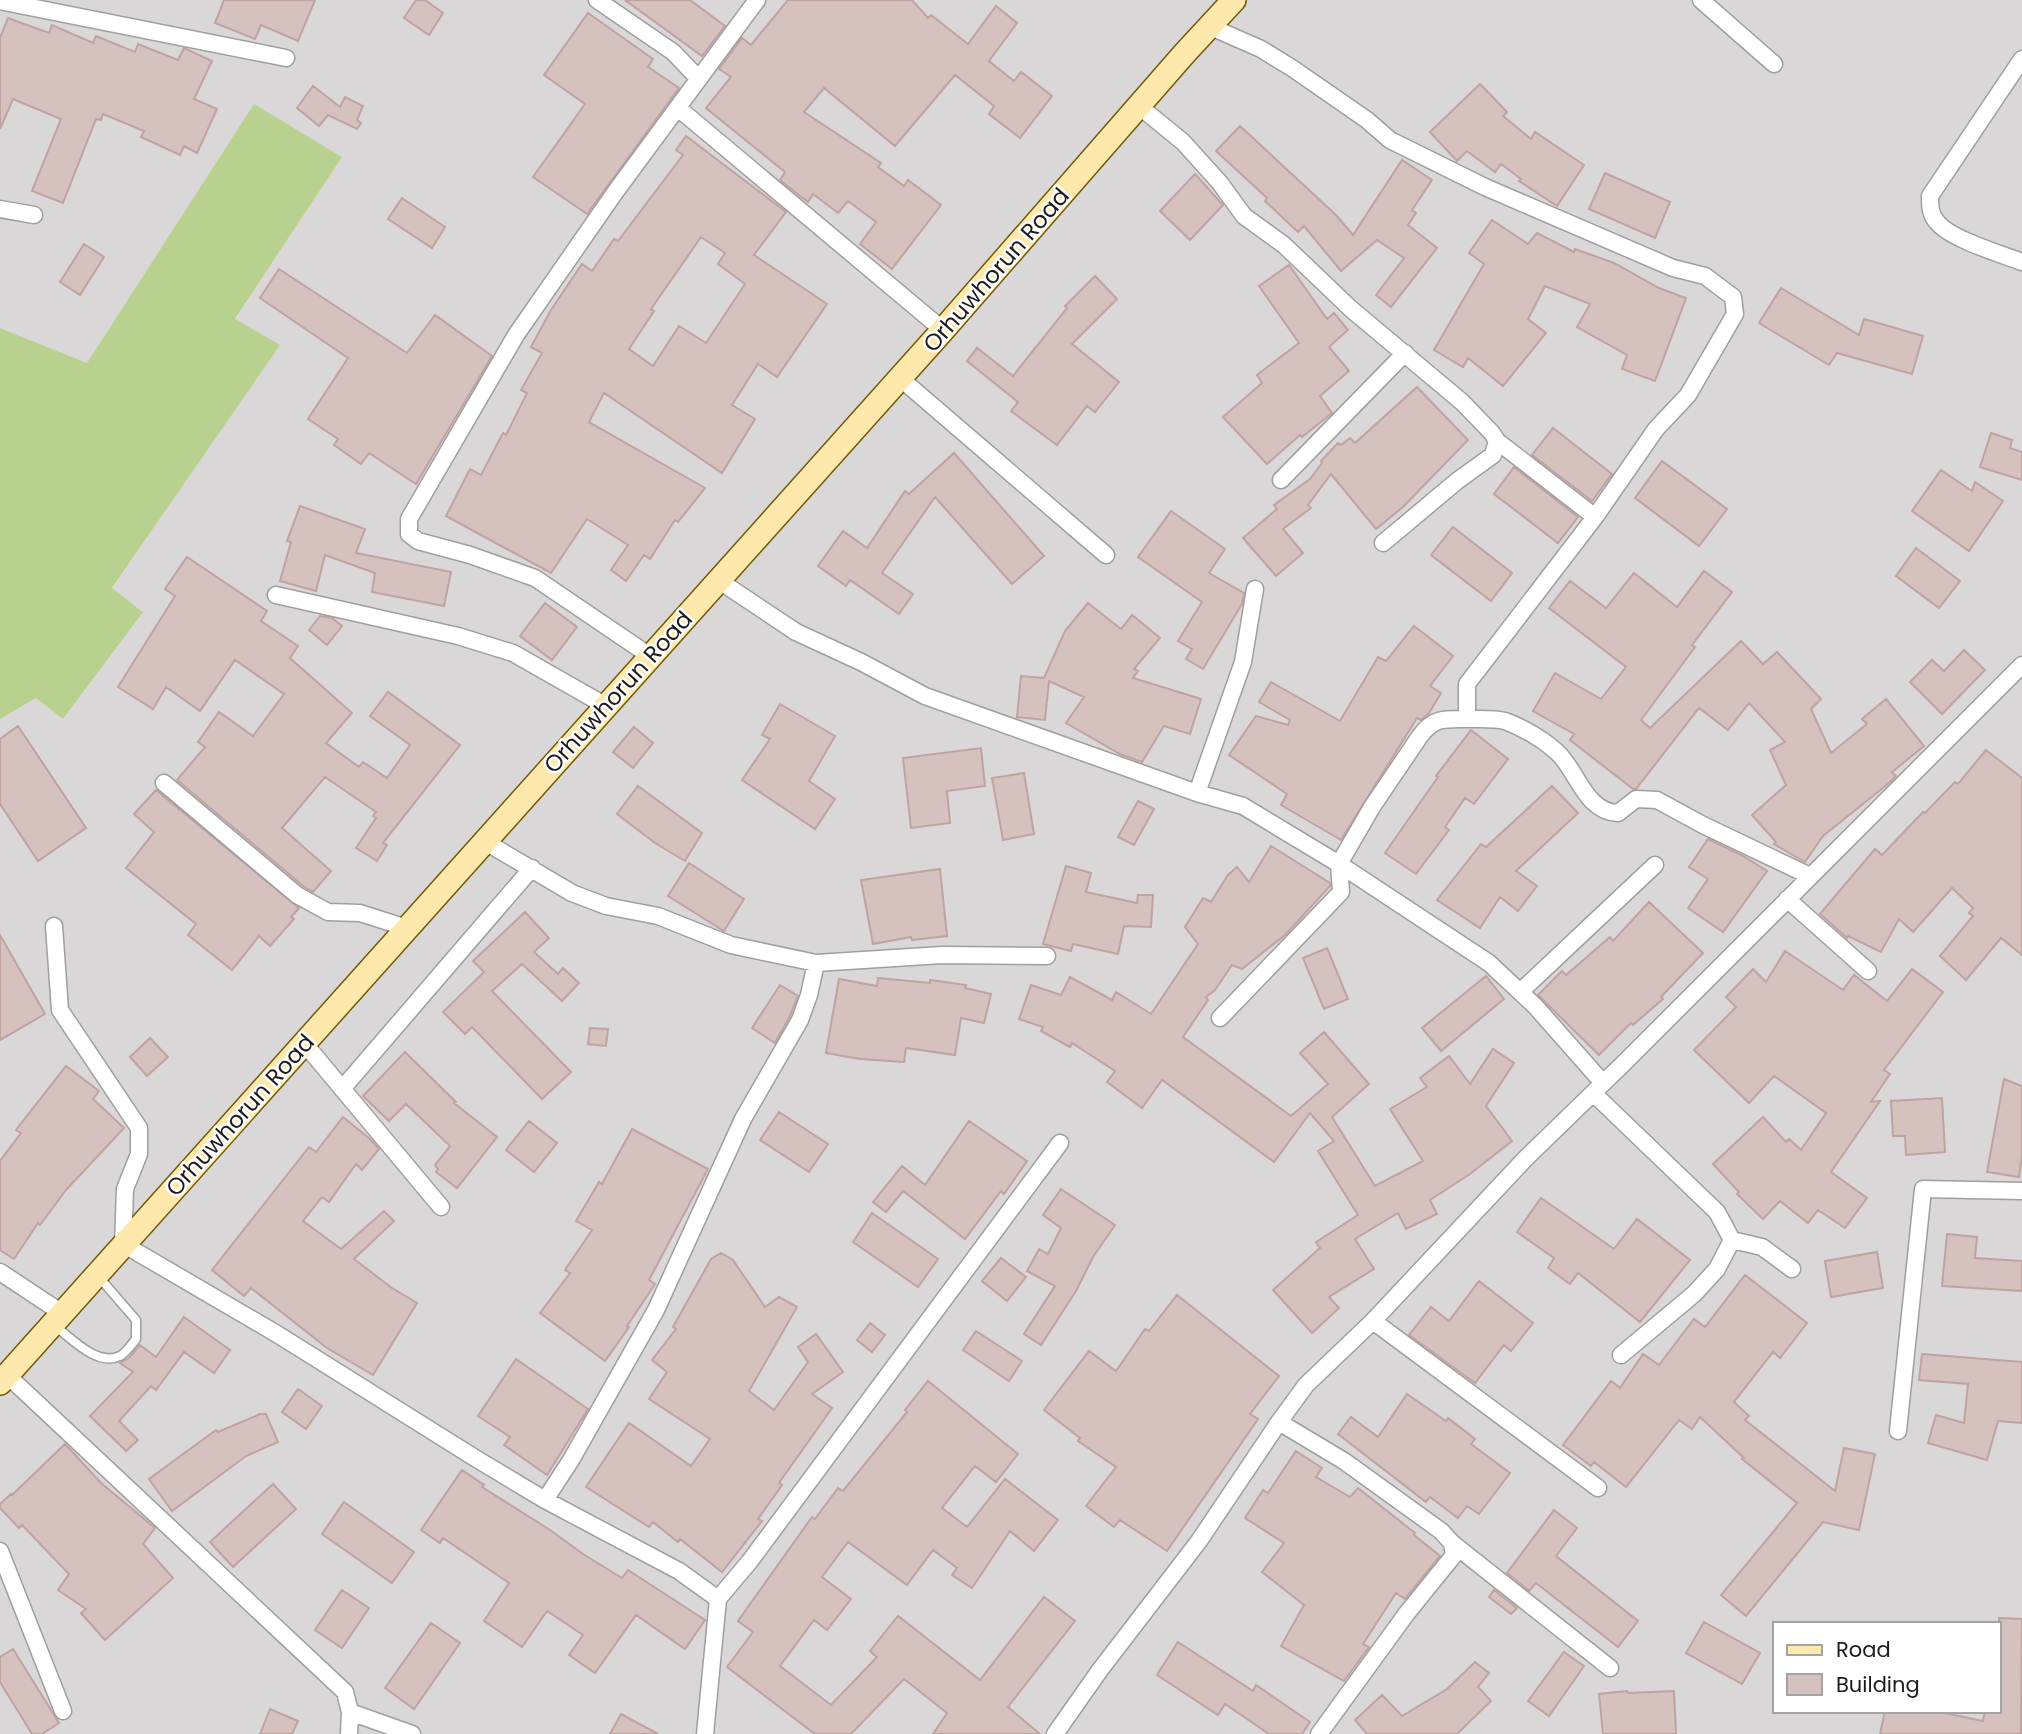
<svg xmlns="http://www.w3.org/2000/svg" width="2022" height="1734" font-family="Poppins,sans-serif">
<style>
.residential{fill:#d9d7d8;fill-rule:evenodd}
.forest{fill:#b8d18f}
.building{fill:#d5c1be;stroke:#c0a3a0;stroke-width:2;fill-rule:evenodd}
.lines{fill:none;stroke-linecap:round;stroke-linejoin:round}
.lane-casing{stroke:#9f9f9f;stroke-width:11}
.street-casing{stroke:#9f9f9f;stroke-width:19}
.secondary-casing{stroke:#735a00;stroke-width:26}
.lane{stroke:#fff;stroke-width:8}
.street{stroke:#fff;stroke-width:16}
.secondary{stroke:#ffe8ab;stroke-width:23}
.labels{text-anchor:middle;stroke-width:5;stroke-linejoin:round;paint-order:stroke}
.street-label{font-size:23px;fill:#1b1b1b;stroke:#fff}
</style>
<rect width="100%" height="100%" fill="#eee4de"/>
<!-- residential -->
<path class="residential" d="M0,0H2022V1734H0V719L36,698L63,719L143,611L112,589L279,345L235,320L342,157L254,105L87,363L0,328ZM1775,1624H1999V1711H1775Z"/>
<!-- forest -->
<path class="forest" d="M254,104L342,157L235,319L280,345L112,588L143,612L63,719L36,698L0,719V328L87,363Z"/>
<!-- building -->
<path class="building" d="M224,0H315L298,41L261,25L255,39L215,23Z
M416,0H425L443,13L429,35L404,18Z
M625,0H690L725,26L702,56Z
M788,0H912L928,18L931,15L968,44L996,6L1017,23L989,61L1014,81L1021,72L1052,96L1020,138L989,114L994,106L955,75L895,146L824,88L804,112L881,163L878,167L904,186L908,180L941,205L892,269L860,244L876,222L848,201L838,213L813,194L808,202L800,196L780,180L785,172L706,108L731,77L719,69L742,38L751,45Z
M588,13L653,59L648,67L679,88L587,214L533,177L585,104L544,75Z
M8,18L49,33L52,25L93,43L96,36L135,52L138,44L178,60L184,48L212,61L194,99L217,109L197,153L184,146L180,155L141,137L144,131L103,114L101,120L96,119L63,203L32,191L61,119L13,99L0,129V38Z
M1480,84L1507,112L1503,116L1531,139L1535,132L1584,165L1557,206L1519,181L1521,179L1501,164L1495,172L1467,151L1457,161L1430,132Z
M313,86L340,107L345,97L363,106L357,120L361,123L357,129L328,115L319,126L297,108Z
M1240,126L1336,215L1353,235L1402,160L1432,180L1412,210L1416,213L1408,225L1437,248L1391,307L1376,295L1404,258L1377,240L1341,271L1304,226L1298,232L1265,201L1267,198L1216,151Z
M686,136L786,212L754,255L827,304L777,377L758,364L732,405L755,419L722,473L604,393L589,422L705,488L678,522L675,520L650,559L644,555L626,581L611,570L628,545L587,519L551,573L446,516L470,469L481,475L503,433L506,435L527,393L521,390L542,353L531,347L551,310L582,264L592,271L614,239L618,241L683,155L676,150ZM701,237L725,253L718,264L745,284L706,343L679,326L653,366L629,349L654,311L651,309Z
M1605,173L1670,202L1655,238L1589,209Z
M1195,174L1223,205L1190,240L1160,211Z
M402,198L445,227L432,248L388,219Z
M1492,220L1528,244L1537,233L1574,252L1575,249L1614,263L1659,288L1686,298L1655,381L1622,369L1627,355L1577,327L1590,304L1545,286L1528,319L1546,333L1503,386L1468,358L1463,367L1434,350L1484,264L1469,253Z
M84,244L104,257L80,295L60,282Z
M1289,265L1327,319L1334,313L1348,330L1329,347L1349,371L1320,396L1332,413L1302,437L1300,435L1267,464L1223,417L1262,383L1257,375L1299,343L1259,286Z
M279,269L407,353L435,315L492,356L416,484L369,453L361,464L334,445L338,439L308,419L348,358L260,298Z
M1095,276L1117,299L1072,344L1119,382L1095,412L1087,406L1057,445L1011,411L1018,402L967,361L977,348L1013,376L1067,308L1065,306Z
M1781,288L1859,335L1864,319L1923,336L1912,374L1837,353L1829,365L1759,323Z
M1417,387L1468,440L1403,507L1376,529L1331,474L1308,505L1311,508L1283,529L1303,553L1276,576L1243,538L1277,509L1274,505L1310,479L1322,463L1321,461L1338,443L1341,445L1350,438L1355,443Z
M1553,428L1612,474L1592,501L1532,455Z
M1991,433L2012,440L2010,448L2022,452V480L1980,467Z
M954,453L1044,556L1012,584L935,497L882,573L913,594L899,614L850,580L846,586L818,566L843,531L867,548L905,491L909,494Z
M1662,461L1727,509L1699,546L1635,498Z
M1514,467L1578,517L1558,543L1494,494Z
M1941,470L1972,491L1975,482L2003,501L1969,551L1912,511Z
M300,506L365,529L356,553L451,572L444,606L372,592L375,573L325,555L316,591L280,581L291,542L287,541Z
M1171,511L1225,549L1209,573L1244,593L1242,604L1203,669L1186,659L1192,649L1178,641L1202,602L1138,557Z
M1453,527L1512,573L1491,601L1431,555Z
M1916,548L1960,581L1939,608L1896,576Z
M187,557L267,611L261,621L298,646L290,658L352,713L326,743L359,767L363,762L387,778L410,745L370,716L388,692L460,745L383,843L387,845L377,861L356,848L376,818L373,816L376,812L325,777L282,828L331,871L313,892L303,886L177,780L205,747L198,742L219,712L253,736L284,694L235,660L200,711L166,687L153,709L118,687L175,596L165,589Z
M1704,571L1732,592L1692,645L1695,647L1641,720L1650,728L1741,641L1763,664L1777,652L1821,699L1811,709L1831,753L1867,724L1862,719L1886,699L1924,746L1892,772L1896,776L1889,783L1823,836L1805,862L1774,844L1776,842L1752,815L1786,785L1770,750L1785,742L1749,703L1728,730L1699,708L1636,789H1633L1570,740L1574,734L1533,711L1555,673L1601,699L1626,667L1549,608L1570,581L1606,608L1634,573L1677,607Z
M545,603L577,627L552,660L520,636Z
M1088,603L1121,629L1132,615L1160,638L1134,669L1138,671L1133,678L1201,699L1190,734L1164,726L1142,762L1120,754L1066,723L1084,697L1049,681L1045,720L1017,717L1021,676L1044,678L1065,631Z
M320,616L332,618L342,626L327,645L309,630Z
M1414,626L1453,656L1430,686L1441,693L1429,713L1421,720L1417,718L1341,840L1281,805L1287,794L1229,755L1256,716L1288,725L1290,720L1259,702L1271,682L1340,721L1378,657L1386,661Z
M1964,650L1985,670L1942,714L1910,682L1932,660L1944,671Z
M780,704L835,736L809,781L835,799L815,829L742,780L770,739L762,735Z
M18,726L86,828L38,861L0,804V739Z
M634,727L653,743L633,768L613,752Z
M1471,730L1508,759L1474,804L1465,798L1445,827L1449,830L1416,874L1385,853L1438,777L1436,776Z
M981,748L985,786L947,791L950,823L911,828L903,758Z
M1986,750L2022,778V955L2001,938L1966,980L1940,956L1973,916L1969,913L1973,908L1952,888L1913,932L1899,919L1881,952L1848,936L1847,938L1820,914L1875,849L1882,855L1923,812L1925,813L1955,782L1958,784Z
M1024,773L1034,834L1003,840L992,778Z
M638,786L702,833L685,861L655,843L617,814Z
M1552,786L1578,813L1516,871L1537,886L1518,911L1500,897L1480,928L1437,900L1481,844L1486,847Z
M156,790L299,908L291,917L294,919L270,946L259,936L232,970L188,935L196,924L126,868L154,832L134,814Z
M1138,801L1154,809L1134,845L1118,837Z
M1708,839L1743,856L1767,871L1723,932L1688,908L1708,879L1689,867Z
M1271,846L1330,883V886L1285,935L1242,969L1232,965L1215,990L1206,997L1208,1000L1183,1037L1291,1116L1328,1084L1300,1053L1324,1032L1369,1084L1332,1117L1375,1186L1423,1161L1390,1109L1427,1087L1420,1078L1449,1056L1470,1084L1493,1049L1514,1063L1486,1106L1512,1141L1470,1174L1430,1200L1437,1214L1406,1229L1398,1213L1355,1239L1374,1269L1329,1297L1339,1308L1312,1333L1273,1290L1320,1248L1316,1242L1358,1215L1318,1151L1334,1141L1310,1113L1274,1162L1162,1080L1142,1108L1107,1082L1115,1071L1072,1043L1070,1047L1041,1031L1043,1027L1019,1019L1031,985L1061,995L1070,977L1112,1000L1116,992L1151,1014L1198,944L1185,927L1203,898L1211,902L1228,875L1237,867L1249,882Z
M689,863L744,899L724,931L668,896Z
M1066,866L1091,873L1086,892L1137,903L1138,895H1153L1151,927L1124,926L1118,954L1073,944L1071,951L1043,944Z
M940,869L947,936L912,940L911,937L873,944L861,880Z
M1649,902L1703,953L1661,997L1663,999L1633,1025L1631,1023L1599,1055L1538,995L1562,971L1566,975L1610,937L1613,941Z
M525,912L549,938L534,952L558,974L563,968L579,983L562,1001L522,964L492,991L571,1072L542,1099L472,1027L465,1034L443,1012L484,972L473,961Z
M0,935L45,1014L0,1040Z
M1327,948L1348,999L1324,1009L1303,958Z
M1785,951L1843,990L1854,975L1887,1001L1912,969L1943,992L1884,1070L1890,1074L1871,1102L1880,1101L1831,1172L1867,1198L1845,1228L1818,1210L1808,1223L1780,1201L1763,1219L1737,1194L1739,1192L1713,1164L1763,1117L1786,1142L1789,1139L1801,1150L1826,1113L1774,1076L1749,1103L1694,1050L1736,1007L1726,997L1753,969L1766,982Z
M1486,976L1504,999L1441,1051L1422,1028Z
M878,978L930,983V980L966,985L965,988L991,994L984,1023L961,1018L955,1055L906,1048L904,1062L860,1059L826,1053L839,979L877,986Z
M780,985L798,996L790,1016L775,1043L752,1028Z
M590,1028L608,1029L606,1046L588,1044Z
M150,1038L168,1057L147,1076L130,1057Z
M405,1052L456,1102L454,1103L497,1137L457,1188L436,1172L438,1169L435,1165L450,1146L406,1104L389,1121L363,1096Z
M66,1066L99,1091L93,1099L124,1128L66,1190L40,1225L38,1223L14,1259L0,1250V1161L21,1133L16,1130Z
M2004,1079L2022,1086V1156L2019,1177L1987,1172Z
M1942,1098L1945,1152L1906,1155L1905,1136H1893L1891,1101Z
M779,1112L828,1144L809,1172L760,1140Z
M343,1117L370,1139L379,1149L362,1170L356,1164L329,1202L322,1197L303,1221L341,1249L384,1211L394,1221L354,1259L392,1288L417,1303L373,1375L327,1348L251,1288L244,1296L212,1270L309,1147L316,1152Z
M529,1121L557,1143L534,1172L506,1150Z
M969,1121L1027,1161L1004,1194L1001,1191L965,1239L903,1191L886,1212L873,1202L902,1166L925,1185Z
M632,1129L708,1169L649,1280L655,1284L627,1326L629,1327L605,1361L540,1313L570,1273L565,1270L592,1230L576,1221L599,1182L602,1184Z
M1061,1189L1115,1225L1093,1257L1076,1291L1041,1345L1024,1334L1055,1286L1027,1271L1039,1249L1048,1254L1061,1228L1043,1215Z
M1541,1198L1614,1249L1637,1219L1690,1260L1640,1322L1578,1273L1570,1284L1548,1268L1554,1258L1517,1232Z
M872,1213L938,1259L918,1287L853,1242Z
M1947,1234L1977,1237L1975,1258L2022,1261V1291L1942,1286Z
M1877,1252L1883,1288L1831,1297L1825,1261Z
M721,1253L733,1260L765,1307L779,1297L797,1307L749,1391L774,1410L808,1362L798,1347L816,1334L843,1372L812,1394L832,1408L779,1483L782,1485L758,1519L762,1521L722,1572L680,1539L678,1542L653,1522L649,1527L586,1487L629,1423L691,1466L710,1439L649,1399L667,1372L652,1360L676,1329L673,1327L711,1259Z
M1001,1258L1026,1277L1007,1301L982,1281Z
M1745,1275L1807,1323L1780,1358L1773,1352L1734,1402L1749,1416L1745,1420L1835,1491L1844,1448L1875,1454L1859,1530L1823,1522L1746,1616L1721,1595L1797,1503L1742,1459L1744,1458L1700,1417L1692,1429L1679,1420L1626,1487L1594,1462L1591,1466L1563,1445L1611,1381L1620,1388L1643,1354L1659,1365L1694,1319L1705,1327Z
M1479,1281L1533,1323L1511,1351L1504,1345L1475,1383L1409,1335L1431,1307L1449,1321Z
M1177,1295L1279,1376L1250,1414L1258,1419L1167,1551L1120,1520L1114,1527L1086,1506L1116,1467L1078,1441L1080,1438L1044,1410L1089,1351L1116,1371L1145,1329L1149,1331Z
M184,1317L230,1350L214,1373L184,1352L156,1390L151,1386L119,1421L138,1440L126,1451L90,1416L133,1372L120,1363L129,1358L140,1345L156,1357Z
M870,1323L885,1335L872,1352L857,1340Z
M976,1331L1022,1361L1009,1381L963,1350Z
M1922,1354L2022,1362V1423L1998,1421L1987,1460L1928,1443L1936,1415L1964,1423L1968,1384L1919,1380Z
M516,1359L588,1409L547,1475L504,1445L510,1437L478,1416Z
M928,1381L1018,1454L996,1482L975,1466L942,1508L967,1527L1005,1479L1058,1520L1034,1551L1010,1531L972,1588L952,1575L957,1568L933,1550L907,1585L848,1542L822,1577L851,1599L827,1630L814,1620L780,1666L831,1705L877,1657L870,1651L898,1616L980,1680L1044,1597L1075,1621L1008,1707L1040,1734H933L947,1713L904,1679L851,1734H815L727,1667L753,1632L738,1621L812,1517L815,1519L838,1488L843,1491L907,1412L905,1410Z
M298,1389L322,1406L306,1429L282,1412Z
M1407,1394L1446,1421L1448,1418L1475,1439L1471,1444L1510,1473L1479,1514L1467,1506L1458,1518L1430,1497L1426,1502L1338,1434L1351,1417L1378,1437Z
M260,1414H266L278,1442L246,1456L172,1511L149,1479L216,1430L218,1432Z
M65,1444L101,1483L155,1528L143,1544L173,1578L105,1640L81,1613L86,1609L58,1590L69,1574L22,1525L19,1528L0,1508V1504L11,1494L12,1495Z
M1296,1451L1322,1468L1316,1477L1350,1497L1358,1488L1415,1533L1414,1535L1440,1556L1405,1599L1396,1593L1363,1644L1369,1647L1344,1681L1281,1646L1304,1605L1262,1572L1284,1543L1245,1518L1263,1490L1268,1493Z
M462,1470L484,1485L482,1487L550,1530L583,1554L622,1578L628,1570L705,1620L685,1649L636,1615L595,1673L569,1655L583,1635L547,1611L522,1647L484,1621L509,1583L443,1538L440,1543L421,1530Z
M273,1484L296,1509L233,1567L210,1542Z
M344,1502L414,1552L392,1583L322,1534Z
M1554,1510L1577,1528L1556,1556L1638,1621L1618,1647L1536,1583L1529,1591L1507,1573Z
M342,1590L369,1608L342,1648L315,1630Z
M1494,1590L1517,1608L1511,1614L1489,1597Z
M1999,1618L2022,1619L2021,1734H1880L1885,1711H1935L1983,1721L1985,1711H1999Z
M1704,1622L1760,1653L1742,1684L1686,1653Z
M431,1623L460,1643L414,1709L385,1688Z
M1178,1642L1253,1691L1256,1685L1310,1722L1302,1734H1269L1225,1704L1218,1715L1157,1675Z
M13,1649L59,1723L42,1734H32L0,1682V1657Z
M1564,1652L1584,1666L1549,1716L1528,1701Z
M1475,1662L1489,1673L1478,1687L1491,1701L1457,1734H1367L1355,1720L1382,1695L1402,1716L1447,1689Z
M1627,1691L1628,1693L1674,1691L1676,1734H1603L1599,1694Z
M270,1709L298,1721L292,1734H260Z
M621,1714L658,1734H610Z"/>
<g class="lines">
<!-- lane casing -->
<g class="lane-casing">
<path id="lane" d="M55,1326C71,1338 97,1367 120,1356C126,1353 132,1344 136,1339V1320L98,1276"/>
</g>
<!-- street casing -->
<g class="street-casing">
<path id="street" d="M597,0L673,52L698,78
M1701,0L1774,64
M0,1L286,58
M1211,27L1261,49L1292,68L1367,120L1390,140L1485,187L1673,268L1705,276L1733,297L1735,314L1688,395L1656,429L1595,517L1467,684V719
M2022,59L1930,196C1930,205 1930,215 1937,222C1950,239 2001,254 2022,262
M1139,106L1183,142L1220,183L1244,216L1284,245L1351,309L1462,402L1492,433L1497,441L1493,455L1457,481L1383,543
M678,108L943,330
M0,209L34,215
M900,378L1106,555
M1497,441L1595,517
M1281,480L1405,353
M718,580L796,632L861,662L925,696L1197,793L1243,806L1339,864L1489,963L1535,1006L1603,1083
M276,595L458,636L513,653L606,706
M650,656L535,578L470,555L418,541L409,534V519L516,335L616,191L757,0
M164,783L297,895L328,912L360,913L407,928
M1197,793L1243,662L1255,589
M484,841L572,893L606,906L658,916L731,945L816,963L942,955L1047,956
M1787,899L1868,971
M54,926L60,1010L139,1128V1154L125,1189L123,1244L277,1334L475,1458L545,1500L679,1571L718,1599
M1520,992L1655,865
M1220,1018L1341,892L1339,864L1372,807L1420,736C1434,717 1445,719 1467,719C1479,719 1494,718 1505,721C1524,728 1546,741 1560,755C1579,776 1587,812 1618,813L1636,799L1657,800L1703,825L1810,876
M304,1043L441,1207
M342,1089L532,868
M1593,1093L1717,1212L1732,1240L1717,1269L1694,1294L1621,1355
M1732,1240L1762,1247L1792,1269
M0,1272L62,1313
M1373,1321L1598,1488
M7,1375L345,1692L350,1712L349,1734
M1279,1422L1344,1461L1441,1531L1452,1543L1454,1555L1407,1613L1319,1734
M1898,1431L1923,1189L2022,1191
M545,1500L571,1460L656,1310L743,1119L800,1020L809,995L816,963
M1452,1543L1610,1668
M0,1551L63,1711
M350,1712L412,1734
M705,1734L718,1599L750,1561L1060,1143
M1055,1734L1100,1670L1199,1541L1279,1422L1306,1385L1373,1321L1525,1159L1624,1063L2022,665"/>
</g>
<!-- secondary casing -->
<g class="secondary-casing">
<path id="secondary" d="M0,1383L943,330L1184,54L1234,0"/>
</g>
<!-- lane -->
<use href="#lane" class="lane"/>
<!-- street -->
<use href="#street" class="street"/>
<!-- secondary -->
<use href="#secondary" class="secondary"/>
</g>
<g class="labels">
<!-- street labels -->
<g class="street-label">
<text transform="translate(996 270) rotate(-49)" y="8">Orhuwhorun Road</text>
<text transform="translate(618 692) rotate(-48)" y="8">Orhuwhorun Road</text>
<text transform="translate(240 1115) rotate(-48)" y="8">Orhuwhorun Road</text>
</g>
</g>
<!-- legend -->
<rect x="1773" y="1622" width="228" height="91" fill="#ffffff" stroke="#a4a4a4" stroke-width="2"/>
<rect x="1787" y="1645" width="35" height="10" fill="#ffe8ab" stroke="#a4a4a4" stroke-width="2"/>
<text x="1836" y="1657" font-size="21" fill="#1b1b1b">Road</text>
<rect x="1787" y="1674" width="35" height="21" fill="#d5c1be" stroke="#a4a4a4" stroke-width="2"/>
<text x="1836" y="1692" font-size="21" fill="#1b1b1b">Building</text>
</svg>
